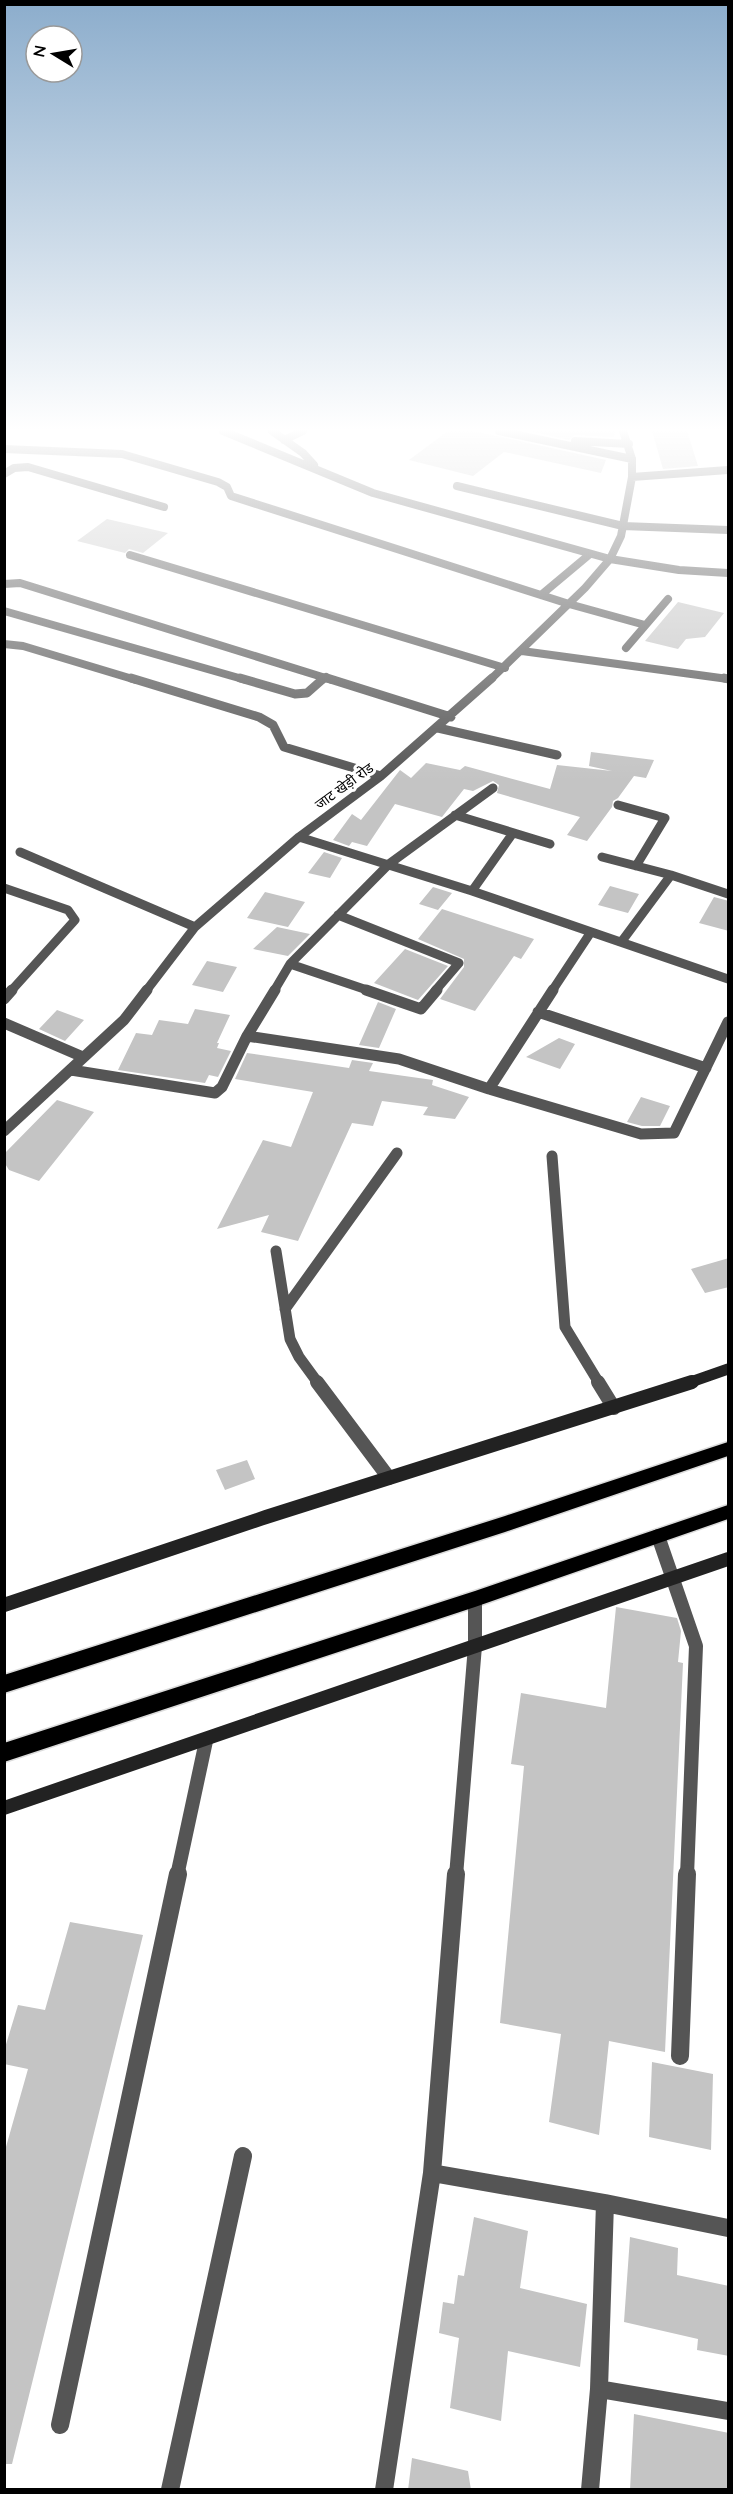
<svg xmlns="http://www.w3.org/2000/svg" width="733" height="2494" font-family="Quicksand,'Noto Sans Devanagari',sans-serif">
<style>
.building{fill:#c4c4c4}
.lines{fill:none;stroke-linecap:round;stroke-linejoin:round}
.primary-casing{stroke:#dbdbdb;stroke-width:3}
.lane-far2{stroke:#555;stroke-width:8}
.lane-far1{stroke:#555;stroke-width:11}
.lane{stroke:#555;stroke-width:14}
.street-far4{stroke:#555;stroke-width:8}
.street-far3{stroke:#555;stroke-width:9}
.street-far2{stroke:#555;stroke-width:11}
.street-far1{stroke:#555;stroke-width:14}
.street{stroke:#555;stroke-width:18}
.secondary-far1{stroke:#222;stroke-width:11}
.secondary{stroke:#222;stroke-width:14}
.primary{fill:#000;fill-rule:evenodd}
.labels{text-anchor:middle;stroke-width:6;stroke-linejoin:round;paint-order:stroke}
.far-street-label{font-size:14px;fill:#000;stroke:#fff}
</style>
<rect width="100%" height="100%" fill="#fff"/>
<!-- building -->
<path class="building" d="M448,431H474L606,460L601,473L504,452L473,476L409,460Z
M530,431H615L614,437L575,435L569,440Z
M652,431H687L698,466L663,469Z
M107,519L168,533L143,553L129,549L125,553L77,541Z
M678,602L724,613L705,637L686,639L678,649L645,641Z
M591,752L654,760L646,778L634,776L618,798L613,801L612,807L587,841L567,835L580,817L497,793L499,785L493,781L473,791L464,789L442,817L395,804L367,846L352,842L349,846L333,840L352,814L361,820L400,770L411,778L426,763L460,770L465,766L550,789L557,765L612,771L589,766Z
M324,852L342,858L330,878L308,873Z
M610,886L639,894L628,913L598,905Z
M433,887L452,893L438,910L419,904Z
M265,892L305,902L288,927L247,918Z
M714,897L729,901V931L699,923Z
M442,909L534,939L521,959L514,956L475,1011L440,999L464,967V959L418,939Z
M277,927L310,934L288,956L253,949Z
M405,949L448,966L418,1000L374,983Z
M207,961L237,967L223,992L192,985Z
M378,1002L396,1009L379,1048L359,1045Z
M195,1009L230,1015L217,1043H219L217,1048L231,1051L218,1077L209,1075L205,1083L118,1070L136,1033L152,1035L159,1020L188,1024Z
M57,1010L84,1020L65,1041L39,1029Z
M559,1038L575,1044L560,1069L526,1057Z
M247,1053L349,1068L352,1060L373,1063L369,1071L433,1080L432,1085L469,1097L455,1119L423,1115L428,1107L382,1101L373,1126L352,1123L298,1241L261,1232L269,1215L217,1229L263,1140L291,1147L313,1092L235,1079Z
M641,1097L670,1106L660,1126H642L627,1122Z
M57,1100L94,1112L39,1181L9,1170L4,1162V1154Z
M729,1258V1287L705,1293L691,1269Z
M247,1460L255,1479L225,1490L216,1470Z
M616,1607L677,1618L681,1631L678,1662L683,1663L665,2052L609,2041L599,2135L549,2122L561,2034L500,2023L524,1766L511,1764L521,1693L606,1708Z
M70,1922L143,1935L12,2464H4V2154L28,2069L4,2064V2051L18,2005L45,2010Z
M652,2062L713,2074L711,2150L649,2137Z
M474,2217L528,2231L520,2288L587,2304L580,2367L508,2351L501,2421L450,2408L459,2338L439,2333L443,2302L454,2304L458,2275L464,2276Z
M630,2237L678,2248L677,2275L729,2286V2356L697,2350L698,2339L624,2322Z
M634,2414L729,2433V2490H630Z
M412,2458L468,2471L471,2490H408Z"/>
<g class="lines">
<!-- primary casing -->
<g class="primary-casing">
<path id="primary" d="M728,1442V1456L505,1532L4,1693V1675L505,1516Z
M728,1505V1519L475,1607L4,1762V1743L475,1591Z"/>
</g>
<!-- lane-far2 -->
<path class="lane-far2" d="M569,604L645,625
M626,648L668,599"/>
<!-- lane-far1 -->
<path class="lane-far1" d="M552,1156L565,1327L599,1383
M276,1251L290,1339L299,1357L318,1383
M285,1309L397,1153"/>
<!-- lane -->
<path class="lane" d="M317,1382L389,1478
M598,1382L614,1408"/>
<!-- street-far4 -->
<path class="street-far4" d="M223,431L373,493L610,559L679,570L728,573
M272,431L303,453L314,465
M499,431L632,459
M284,440L303,431
M575,441L629,444
M4,449L122,454L218,482L227,487L231,496L569,604
M4,474L14,468L28,467L164,507
M632,477L728,470
M457,486L623,526L728,530
M130,555L505,668
M4,584L20,583L332,680
M541,595L590,554
M4,611L246,680
M4,644L23,646L136,680
M522,651L728,679
M322,680L326,677
M490,680L585,588L610,559L621,536L632,477V459L623,431"/>
<!-- street-far3 -->
<path class="street-far3" d="M131,678L259,717L273,725L284,747L381,776
M240,678L295,694L307,693L324,678
M327,678L451,717
M724,678L728,679
M438,728L557,755
M618,805L665,818L636,866
M455,815L550,844
M299,837L472,891L728,979
M20,852L195,927
M602,857L671,875L728,894
M4,888L68,910L75,920L11,991
M472,891L513,833
M338,915L459,963L435,991
M622,941L671,875
M290,964L370,991
M146,991L195,927L299,837L381,776L492,678
M274,991L290,964L389,864L493,788
M552,991L591,932"/>
<!-- street-far2 -->
<path class="street-far2" d="M366,990L421,1009L437,990
M4,999L12,990
M538,1012L706,1068
M4,1023L83,1057
M247,1036L399,1059L489,1089L641,1134L674,1133L728,1022
M71,1070L215,1093L222,1087L247,1036L275,990
M489,1089L553,990
M4,1131L124,1020L147,990"/>
<!-- street-far1 -->
<path class="street-far1" d="M658,1536L696,1646L687,1876
M177,1876L206,1741
M456,1876L475,1646V1599"/>
<!-- street -->
<path class="street" d="M680,2056L687,1874
M432,2173L605,2203L599,2389L590,2490
M605,2203L728,2228
M599,2389L728,2411
M60,2425L178,1874
M170,2490L243,2156
M384,2490L432,2173L456,1874"/>
<!-- secondary-far1 -->
<path class="secondary-far1" d="M688,1383L728,1369"/>
<!-- secondary -->
<path class="secondary" d="M4,1605L266,1517L692,1382
M4,1808L728,1559"/>
<!-- primary -->
<use href="#primary" class="primary"/>
</g>
<!-- sky -->
<linearGradient id="sky" x2="0" y2="1"><stop stop-color="#8cadcc"/><stop offset="0.55" stop-color="#fff"/><stop offset="1" stop-color="#fff" stop-opacity="0"/></linearGradient>
<rect width="733" height="781" fill="url(#sky)"/>
<g class="labels">
<!-- far-street labels -->
<g class="far-street-label">
<text transform="translate(344 786) rotate(-36)" y="5">जाट खेड़ी रोड</text>
</g>
</g>
<!-- border -->
<rect width="733" height="2494" fill="none" stroke="#000000" stroke-width="12"/>
<!-- north arrow -->
<g transform="translate(54 54) rotate(281)"><circle r="28" fill="#ffffff" stroke="#999999" stroke-width="1.5"/>
<path d="M0-4.5L10 22L0 15L-10 22Z" fill="#000000"/>
<text y="-9" font-size="16" font-weight="bold" text-anchor="middle" fill="#000000">N</text>
</g>
</svg>
